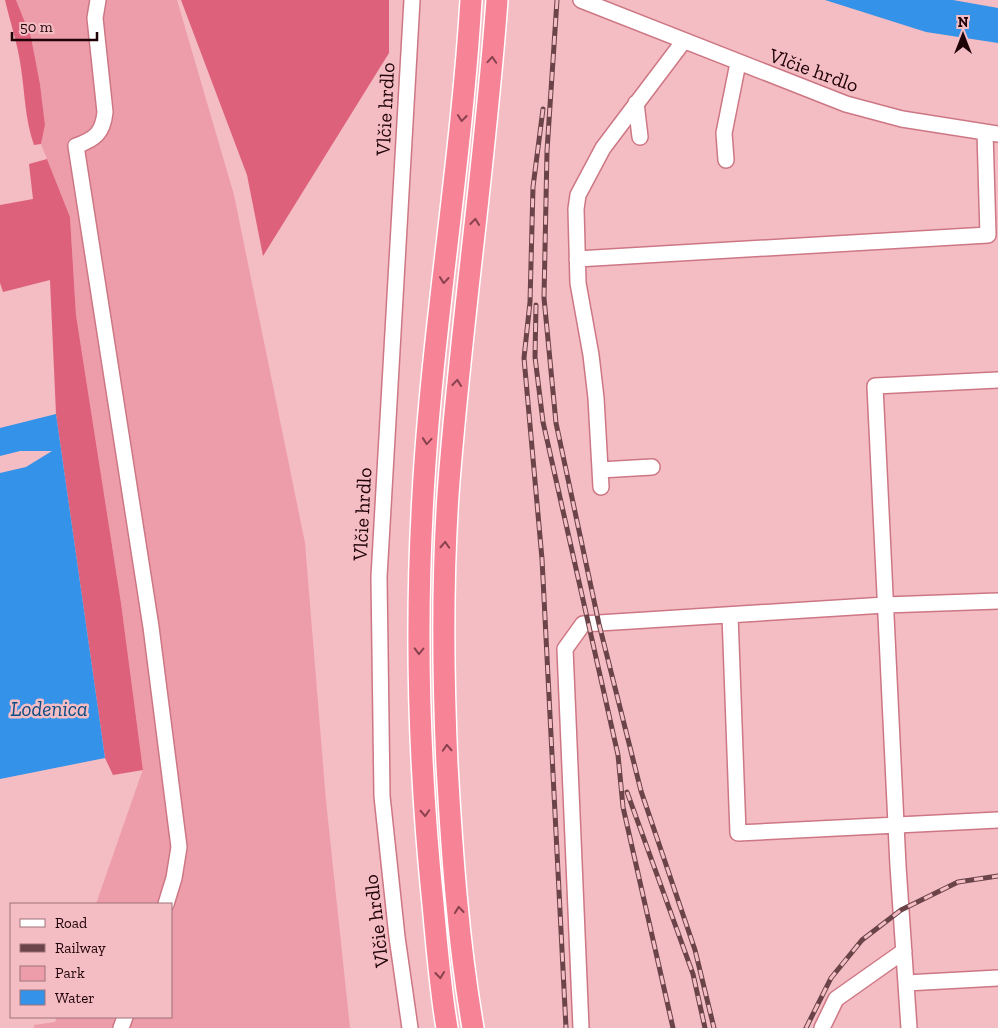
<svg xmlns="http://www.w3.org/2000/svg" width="998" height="1028" font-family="'Zilla Slab',serif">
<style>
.green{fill:#ed9da9}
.forest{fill:#dd617a}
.water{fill:#3492e8}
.pier{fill:#f4bcc3}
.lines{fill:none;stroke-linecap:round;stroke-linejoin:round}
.minor-casing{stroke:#cd7784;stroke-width:18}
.highway-casing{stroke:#fff;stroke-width:24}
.minor{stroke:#fff;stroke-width:15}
.highway{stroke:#f78397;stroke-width:21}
.rail-casing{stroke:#6a4449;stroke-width:5}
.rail{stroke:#f4bcc3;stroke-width:3;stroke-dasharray:9;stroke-linecap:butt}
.oneway{stroke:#8a424f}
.labels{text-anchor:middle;stroke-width:5;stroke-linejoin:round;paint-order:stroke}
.street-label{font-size:20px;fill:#1e0207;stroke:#f4bcc3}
.water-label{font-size:21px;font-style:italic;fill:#0b4d85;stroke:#f4bcc3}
</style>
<rect width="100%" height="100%" fill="#f4bcc3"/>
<!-- green -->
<path class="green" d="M16,0H177L234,195L305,543L326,801L350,1028H34V1025L55,1022L57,1017H171V904H96L143,769L121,603L76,315L70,217L41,144L45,125L40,84L31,37Z"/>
<!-- forest -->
<path class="forest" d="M5,0H16L31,37L40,84L45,125L41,144L34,145C25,120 25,94 21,68C18,45 10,22 5,0Z
M181,0H389V53L263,256L247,175Z
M47,159L70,217L76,315L121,603L143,770L113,775L105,758L56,414L50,280L3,292L0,283V205L33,199L29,164Z"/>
<!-- water -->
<path class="water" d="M825,0H953L998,8V43L926,32Z
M56,414L105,758L0,779V428Z"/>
<!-- pier -->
<path class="pier" d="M20,451H52L26,467L0,473V456Z"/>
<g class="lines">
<!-- minor casing -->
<g class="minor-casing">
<path id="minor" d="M98,0L95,18L105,112C103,133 95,139 76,146L151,627L179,847L174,878L166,904
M581,0L846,104L902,119L998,134
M636,103L640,137
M726,160L724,133L738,63
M577,259L988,235L985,132
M600,470L652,467
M601,487L596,398L591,355L578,283L576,209L578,195L603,148L683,42
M730,615L738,833L998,820
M906,983L998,978
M121,1028L125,1017
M410,1028L397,937L382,796L379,577L412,0
M581,1028L565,649L583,624L885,605L998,601
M822,1028L836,999L904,951
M909,1028L898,866L875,386L998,380"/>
</g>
<!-- highway casing -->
<g class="highway-casing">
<path id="highway" d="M447,1028C440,987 437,946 433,904C419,768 415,632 423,495C432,330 461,166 471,0
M473,1028C458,941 452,853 447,765C443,675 442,585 448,495C460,330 485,166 497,0"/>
</g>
<!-- minor -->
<use href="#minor" class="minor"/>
<!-- highway -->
<use href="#highway" class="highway"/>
<!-- rail casing -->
<g class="rail-casing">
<path id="rail" d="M557,0L547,151L544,298L556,423L599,624L641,791L695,950L714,1028
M543,109L533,187L530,302L524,358L542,559L566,1028
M536,305L535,357L543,422L618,755L623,807L673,1028
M627,792L693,974L705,1028
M806,1028L831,978L862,940L901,910L958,882L998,876"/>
</g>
<!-- rail -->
<use href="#rail" class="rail"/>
</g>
<!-- one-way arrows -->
<defs><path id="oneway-chevron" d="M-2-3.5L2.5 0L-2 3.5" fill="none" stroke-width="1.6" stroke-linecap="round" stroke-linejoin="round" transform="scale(1.25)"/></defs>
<g class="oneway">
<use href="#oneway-chevron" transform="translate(492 60) rotate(-86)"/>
<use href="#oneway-chevron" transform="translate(462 118) rotate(96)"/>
<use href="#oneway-chevron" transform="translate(475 222) rotate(-84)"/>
<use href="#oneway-chevron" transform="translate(444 280) rotate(96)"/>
<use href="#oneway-chevron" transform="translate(457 383) rotate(-84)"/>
<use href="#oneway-chevron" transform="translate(427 441) rotate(95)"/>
<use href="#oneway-chevron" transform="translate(445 545) rotate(-87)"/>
<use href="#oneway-chevron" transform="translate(419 651) rotate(91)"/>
<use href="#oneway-chevron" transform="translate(447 748) rotate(-93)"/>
<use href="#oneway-chevron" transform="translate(425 813) rotate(87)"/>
<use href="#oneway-chevron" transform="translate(459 910) rotate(-96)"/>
<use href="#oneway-chevron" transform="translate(440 975) rotate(84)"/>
</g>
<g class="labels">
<!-- street labels -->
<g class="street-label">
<text transform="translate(814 70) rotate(20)" y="7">Vlčie hrdlo</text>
<text transform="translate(385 109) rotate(-87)" y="7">Vlčie hrdlo</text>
<text transform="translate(362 514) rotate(-87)" y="7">Vlčie hrdlo</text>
<text transform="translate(376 921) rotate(-97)" y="7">Vlčie hrdlo</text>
</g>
<!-- water labels -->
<g class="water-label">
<text x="49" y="716">Lodenica</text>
</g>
</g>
<!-- legend -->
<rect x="10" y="903" width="162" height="115" fill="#f4bcc3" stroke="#9e7278"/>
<rect x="20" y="919" width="25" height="8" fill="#ffffff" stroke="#9e7278"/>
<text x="55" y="928" font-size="15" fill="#1e0207">Road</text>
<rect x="20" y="944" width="25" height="8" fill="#6a4449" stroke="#9e7278"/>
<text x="55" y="953" font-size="15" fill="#1e0207">Railway</text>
<rect x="20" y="966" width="25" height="15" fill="#ed9da9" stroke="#9e7278"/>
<text x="55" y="978" font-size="15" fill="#1e0207">Park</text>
<rect x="20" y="990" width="25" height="15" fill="#3492e8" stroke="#9e7278"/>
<text x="55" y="1003" font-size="15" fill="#1e0207">Water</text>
<!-- north arrow -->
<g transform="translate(963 35)" stroke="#f4bcc3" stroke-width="4" paint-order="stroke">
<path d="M0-4L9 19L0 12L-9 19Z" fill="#1e0207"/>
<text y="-8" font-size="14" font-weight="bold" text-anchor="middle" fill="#1e0207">N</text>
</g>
<!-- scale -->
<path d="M12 32v8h85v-8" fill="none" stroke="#1e0207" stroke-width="2.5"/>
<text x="20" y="32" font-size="15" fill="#1e0207" stroke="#f4bcc3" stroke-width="4" paint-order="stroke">50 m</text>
</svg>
